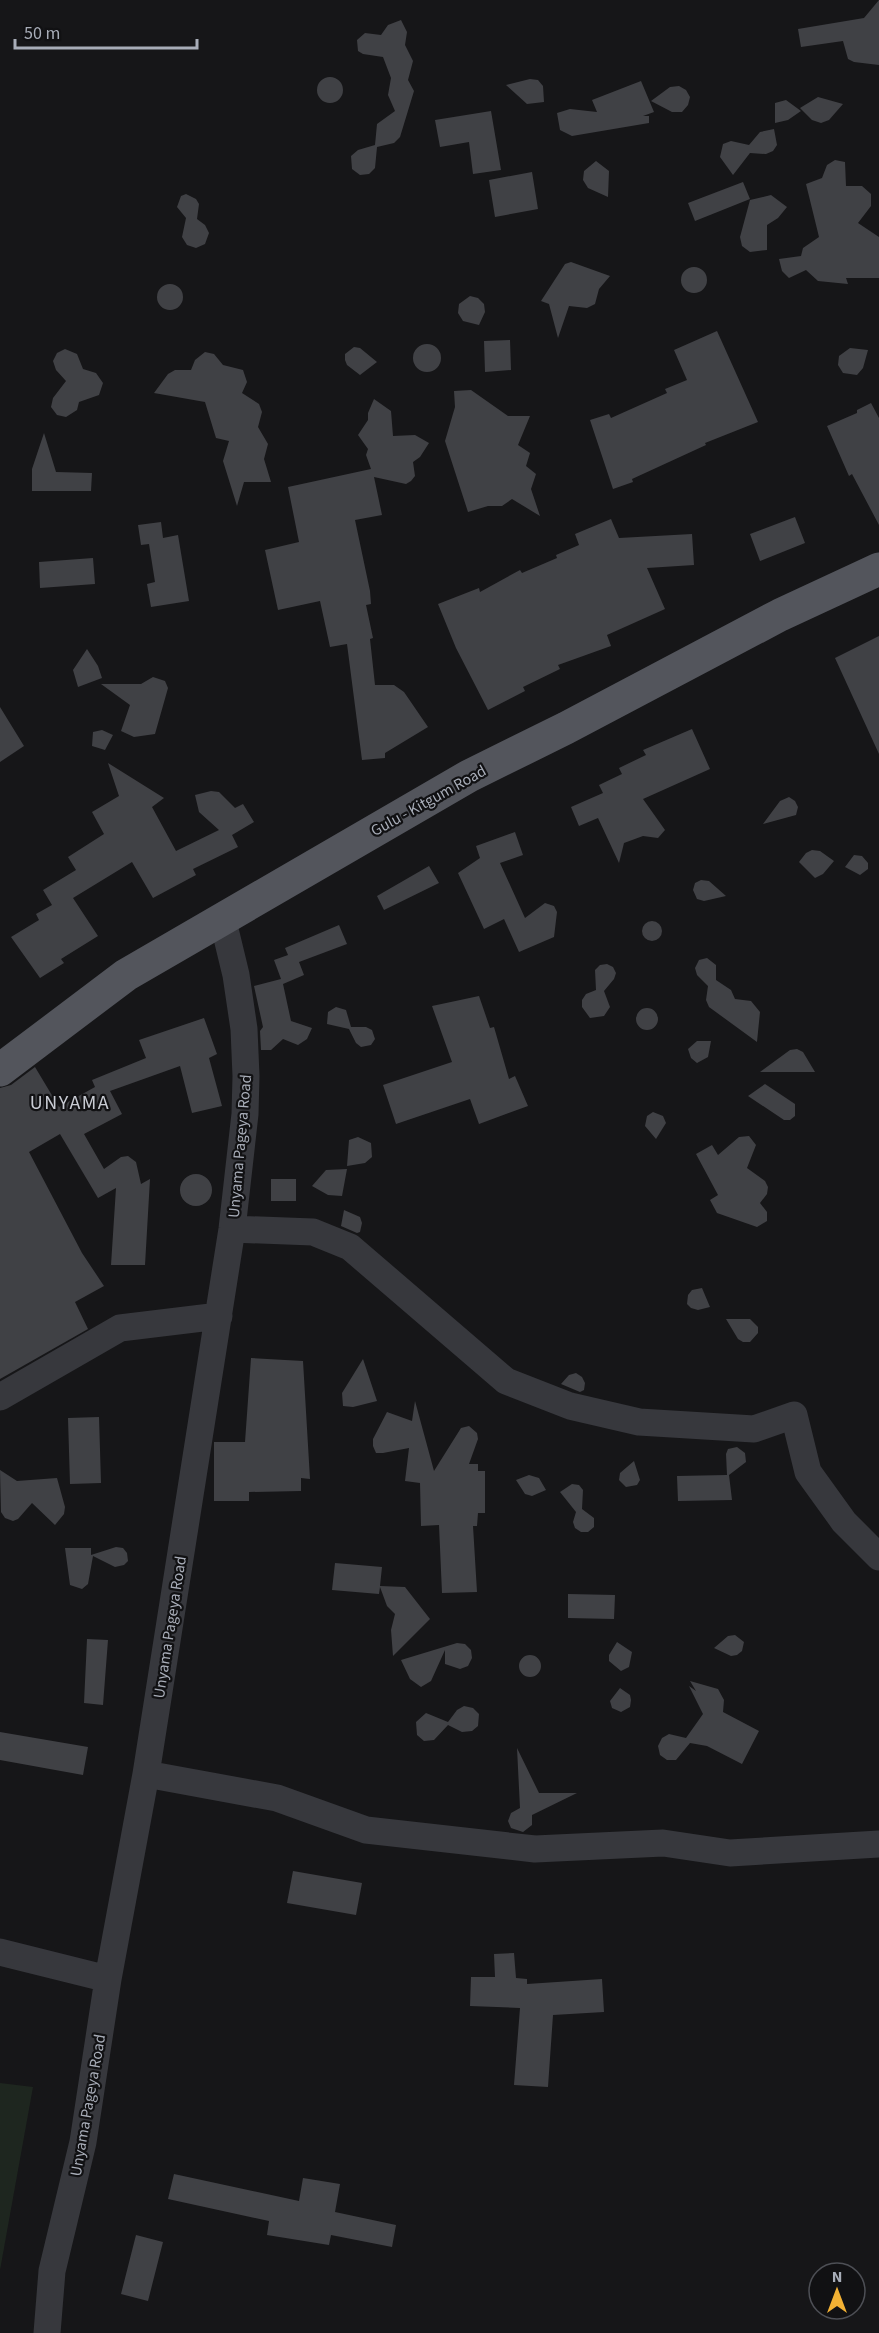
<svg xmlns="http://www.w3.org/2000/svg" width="879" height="2333" font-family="'Source Sans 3',sans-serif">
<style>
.green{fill:#1e261f}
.building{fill:#404145}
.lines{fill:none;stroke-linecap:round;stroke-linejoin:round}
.minor{stroke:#37383d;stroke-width:27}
.major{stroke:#53555c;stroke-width:33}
.labels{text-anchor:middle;stroke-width:4.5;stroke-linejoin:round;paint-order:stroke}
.street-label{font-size:16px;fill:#a8adb8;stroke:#111113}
.quarter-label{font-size:20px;letter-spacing:1.5px;fill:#c9ccd4;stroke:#111113}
</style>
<rect width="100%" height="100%" fill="#161618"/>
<!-- green -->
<path class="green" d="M0,2083L33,2087L0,2270Z"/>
<!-- building -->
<path class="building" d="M879,0V65L854,62L848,59L843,41L801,47L798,29L864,18Z
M401,20L407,32L405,45L413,61L408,80L414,91L400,137L394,143L377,147L375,168L369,174L360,175L352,169L351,156L358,150L375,145L377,124L395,111L388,95L391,78L383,57L363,54L358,51L357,40L365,33L381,35L388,25Z
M317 90a13 13 0 1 1 26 0a13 13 0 1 1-26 0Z
M530,79L538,80L543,86L544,102L527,104L506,85Z
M641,81L654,112L643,116H649V123L572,136L560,130L557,113L570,109L597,112L592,100Z
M679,86L686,90L690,97L688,105L682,112H672L651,101L670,87Z
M818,97L843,104L829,120L821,123L812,120L800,108Z
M786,100L801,111L788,120L775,123V103Z
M491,111L501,170L473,174L469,142L440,147L435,120Z
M774,129L777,145L773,151L766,154L750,153L733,175L720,157L723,144L731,141L749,145L760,132Z
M835,160L845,162L846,186H862L871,194V206L858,223L879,237V278H846L848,284L818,281L806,270L789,278L782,271L779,259L801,256L803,248L819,237L806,184L822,178L827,165Z
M596,161L609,171L608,197L588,188L583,180L584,171Z
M532,172L538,209L495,217L489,180Z
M743,182L750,199L695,221L688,203Z
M186,194L196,199L199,204L197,219L205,225L209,233L205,244L196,248L187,245L182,237L186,218L177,207L181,196Z
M771,195L787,207L778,218L767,225V250L750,252L742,246L740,237L750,200Z
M571,262L610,276L599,289L595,304L587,308L569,306L558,338L549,304L541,301L565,264Z
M681 280a13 13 0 1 1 26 0a13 13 0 1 1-26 0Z
M157 297a13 13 0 1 1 26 0a13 13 0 1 1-26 0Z
M470,296L478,298L484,304L485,312L479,325L463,321L458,313L459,304Z
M717,331L758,422L705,443L706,445L632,479L633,482L613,489L590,420L609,414L611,418L667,393L665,389L687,380L674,350Z
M510,340L511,370L485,372L484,341Z
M413 358a14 14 0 1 1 28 0a14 14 0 1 1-28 0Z
M354,347L360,348L377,362L360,375L347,365L345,360V354Z
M850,348L868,350L863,368L857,375L843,373L838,365L839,356Z
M65,349L77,354L83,369L96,373L103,383L99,395L79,402L77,410L66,417L57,415L51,407L53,398L66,381L56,370L53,361L57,353Z
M205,352L214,354L223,365L243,370L247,382L242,393L259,404L262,412L258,427L268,444L264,459L271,482H244L237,506L223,461L229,441L216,438L205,402L154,393L168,374L175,370H191L195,360Z
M471,390L508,416H530L518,445L530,453L526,466L536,474L531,489L540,516L512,499L502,506H488L468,512L445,441L455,407L454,391Z
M374,399L391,411L393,436L415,435L429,443L420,457L413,462L415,476L411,481L406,484L374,477L382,515L355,520L370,591L371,604L366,605L373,638L370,639L375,685H394L404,692L428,727L385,753V758L362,760L347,644L330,647L320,601L278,610L265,550L299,542L288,487L371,469L366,455L368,449L358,435L368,420V413Z
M871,403L879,418V525L852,474L849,476L827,426L857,413V410Z
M44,433L56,472L92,473L91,491H32V469Z
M795,517L805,543L760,561L750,534Z
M611,519L619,538L692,534L694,565L647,568L665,609L607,635L611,646L558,665L560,669L523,687L525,691L488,710L456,648L438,604L479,588L480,592L520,570L522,573L557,558L556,555L579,545L575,534Z
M161,522L163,538L178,535L189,601L151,607L147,584L155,582L149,544L141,545L138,525Z
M93,558L95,584L40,588L39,562Z
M879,636V754L835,658Z
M87,649L98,666L102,678L78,687L73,670Z
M153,677L165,681L168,688L155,734L134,737L121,731L130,705L101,684H141Z
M0,707L24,746L0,762Z
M692,729L710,769L643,799L665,830L658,838L643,836L624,843L619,863L598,818L579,826L571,807L603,793L599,785L622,774L619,768L646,755L643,750Z
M102,730L113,735L105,750L92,746L93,732Z
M108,763L164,798L152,807L176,851L219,830L199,812L195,795L211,791L219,792L235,808L243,804L254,822L232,835L238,847L193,869L196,875L153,898L132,862L73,898L98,936L61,959L64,963L40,978L11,937L39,920L36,914L52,905L43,890L76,870L68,857L104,834L92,812L119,796Z
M789,797L795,801L798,807L796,815L763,824L780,801Z
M515,832L523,855L500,863L525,918L545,903L554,906L557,912L554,937L519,952L504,919L484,929L458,873L480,858L476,846Z
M812,850L820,851L834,861L823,874L815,878L799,862L806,853Z
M854,855L862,856L868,863V869L860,875L845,867Z
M429,866L439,883L384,910L377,896Z
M701,880L709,881L726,896L704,901L697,899L693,890L695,883Z
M642 931a10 10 0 1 1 20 0a10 10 0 1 1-20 0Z
M339,925L347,944L299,962L304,975L283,984L291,1021L312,1028L307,1039L298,1045L283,1039L271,1050H261L260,1031L263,1027L254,986L281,979L274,960L288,955L285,948Z
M707,958L716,965V980L731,990L735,999L751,1001L760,1012L757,1042L709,1007L706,1000L708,986L697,975L695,968L699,960Z
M607,964L613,967L616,973L614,979L604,991L610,1007L604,1016L590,1018L582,1007V1000L586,994L596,990L595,970L600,965Z
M479,996L490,1028L494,1027L509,1079L515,1076L528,1106L479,1124L470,1099L396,1124L383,1085L452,1062L432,1006Z
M336,1007L346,1010L351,1027H366L372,1030L375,1039L371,1045L361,1047L356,1043L349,1029L327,1024L328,1012Z
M636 1019a11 11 0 1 1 22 0a11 11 0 1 1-22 0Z
M204,1018L217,1054L209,1058L222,1106L192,1113L180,1066L110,1091L122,1114L84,1134L104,1169L121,1157L128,1156L136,1162L141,1184L150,1179L145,1265H111L116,1188L98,1198L60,1134L29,1152L82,1253L104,1286L75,1302L88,1329L0,1379V1088L11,1085L35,1067L59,1107L95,1087L92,1080L146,1058L139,1040Z
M697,1041H711L708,1057L697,1063L691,1058L688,1049Z
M797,1049L803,1052L815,1072H760L790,1050Z
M765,1084L795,1104V1116L790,1120H784L748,1096Z
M653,1112L663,1116L666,1123L656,1139L645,1126L647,1116Z
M749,1136L756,1145L747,1168L765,1181L768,1187L767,1194L760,1203L767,1212V1221L757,1227L717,1213L710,1200L718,1195L696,1154L712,1145L718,1155L739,1137Z
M358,1137L371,1143L372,1157L365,1163L347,1166L349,1140Z
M347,1169L342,1196L328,1195L312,1186L326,1170Z
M180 1190a16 16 0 1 1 32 0a16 16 0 1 1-32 0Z
M271,1179H296V1201H271Z
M344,1210L360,1217L362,1223L360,1232L357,1233L341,1226Z
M702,1288L710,1307L698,1310L691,1308L687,1304L688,1295L692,1290Z
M726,1319H750L758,1327V1333L750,1342H743L738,1339Z
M251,1358L303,1361L310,1479L301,1478V1491L249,1492V1501H214V1442H245Z
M363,1359L377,1401L353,1407L343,1406L342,1393Z
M576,1373L582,1377L585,1383L584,1390L580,1392L561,1384L569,1375Z
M415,1401L434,1471L461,1428L469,1426L477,1433L478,1439L469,1464H478V1471H485V1513H478L477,1526H473L477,1592L442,1593L439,1525L421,1526L420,1483L405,1481L409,1448L383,1453H376L373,1446V1439L387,1412L412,1421Z
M99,1417L101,1483L70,1484L68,1418Z
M737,1447L745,1453L746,1462L729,1475L732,1500L678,1501L677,1476L727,1475L726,1454L728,1449Z
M634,1461L640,1480L637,1485L626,1487L619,1480L620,1473Z
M0,1470L17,1481L57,1478L65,1507L64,1514L55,1525L32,1503L18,1519L13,1521L5,1518L1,1512Z
M529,1475L539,1478L546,1490L532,1496L525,1494L516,1480Z
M572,1484L579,1485L583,1490L582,1509L594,1518V1527L588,1532H581L575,1528L573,1522L576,1512L560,1492Z
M116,1547L123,1548L127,1553L128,1561L124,1565L115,1567L93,1556L88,1584L82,1589L70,1585L65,1548H91V1555Z
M335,1563L382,1567L380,1586L405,1587L430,1619L393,1656L391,1630L395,1614L387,1606L380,1587L379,1594L332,1590Z
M568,1594L615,1595L614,1619L568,1618Z
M735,1635L744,1642L742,1651L737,1655L731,1656L714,1648L728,1636Z
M87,1639L108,1640L103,1705L84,1703Z
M617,1642L632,1652L629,1667L621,1671L609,1661V1655Z
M457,1643L465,1644L471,1650L472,1658L468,1666L460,1669L445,1664V1650L431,1681L421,1687L410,1679L401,1660Z
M519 1666a11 11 0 1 1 22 0a11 11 0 1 1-22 0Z
M690,1681L718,1689L724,1700L723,1712L759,1731L742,1764L707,1746L690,1743L676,1760H667L660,1755L658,1746L662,1738L669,1734L686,1738L703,1714L689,1686L696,1691Z
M620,1688L630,1695L631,1700L630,1707L621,1712L612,1708L610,1701Z
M464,1706L473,1708L479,1714L478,1726L472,1731L462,1732L448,1725L434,1740L424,1741L417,1735L416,1722L426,1713L448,1722L457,1710Z
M0,1732L88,1747L83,1775L0,1760Z
M517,1748L539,1793H577L532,1815V1825L523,1832L511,1828L508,1821L511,1813L520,1808Z
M293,1871L362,1883L356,1915L287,1903Z
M514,1953L516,1978L527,1979V1984L602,1979L604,2012L553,2015L548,2087L514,2085L520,2008L470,2006L471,1977H495L494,1954Z
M174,2174L299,2201L303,2178L340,2184L335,2212L396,2225L392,2247L331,2235L329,2245L267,2235L269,2221L168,2199Z
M136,2235L163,2242L148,2301L121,2294Z"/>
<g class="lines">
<!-- minor -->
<path class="minor" d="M232,1229L313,1232L350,1247L506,1381L570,1406L639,1422L754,1429L794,1415L808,1472L844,1522L879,1557
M0,1397L120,1328L219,1316
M146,1774L277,1798L366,1830L535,1849L663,1843L730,1853L879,1844
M0,1952L108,1979
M47,2333L52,2271L83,2142L108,1979L146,1774L232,1229L245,1114L246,1076L244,1029L236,975L222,917"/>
<!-- major -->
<path class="major" d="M0,1070L126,975L469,776L566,728L780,615L879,569"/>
</g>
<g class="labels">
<!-- street labels -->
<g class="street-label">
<text transform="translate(428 800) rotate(-29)" y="6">Gulu - Kitgum Road</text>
<text transform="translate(239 1146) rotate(-85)" y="6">Unyama Pageya Road</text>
<text transform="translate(169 1627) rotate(-81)" y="6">Unyama Pageya Road</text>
<text transform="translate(87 2105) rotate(-80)" y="6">Unyama Pageya Road</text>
</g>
<!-- quarter labels -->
<g class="quarter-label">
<text x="70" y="1109">UNYAMA</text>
</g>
</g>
<!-- north arrow -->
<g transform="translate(837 2291)"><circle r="28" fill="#111113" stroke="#4d4f55" stroke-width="1.5"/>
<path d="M0-4.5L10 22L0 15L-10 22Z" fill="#f2b134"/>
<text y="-9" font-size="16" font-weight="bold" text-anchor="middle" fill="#a8adb8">N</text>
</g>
<!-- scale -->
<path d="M15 39v9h182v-9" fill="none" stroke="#a8adb8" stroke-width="3"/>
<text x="24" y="39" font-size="18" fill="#a8adb8" stroke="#111113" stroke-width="4.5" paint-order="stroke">50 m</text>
</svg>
